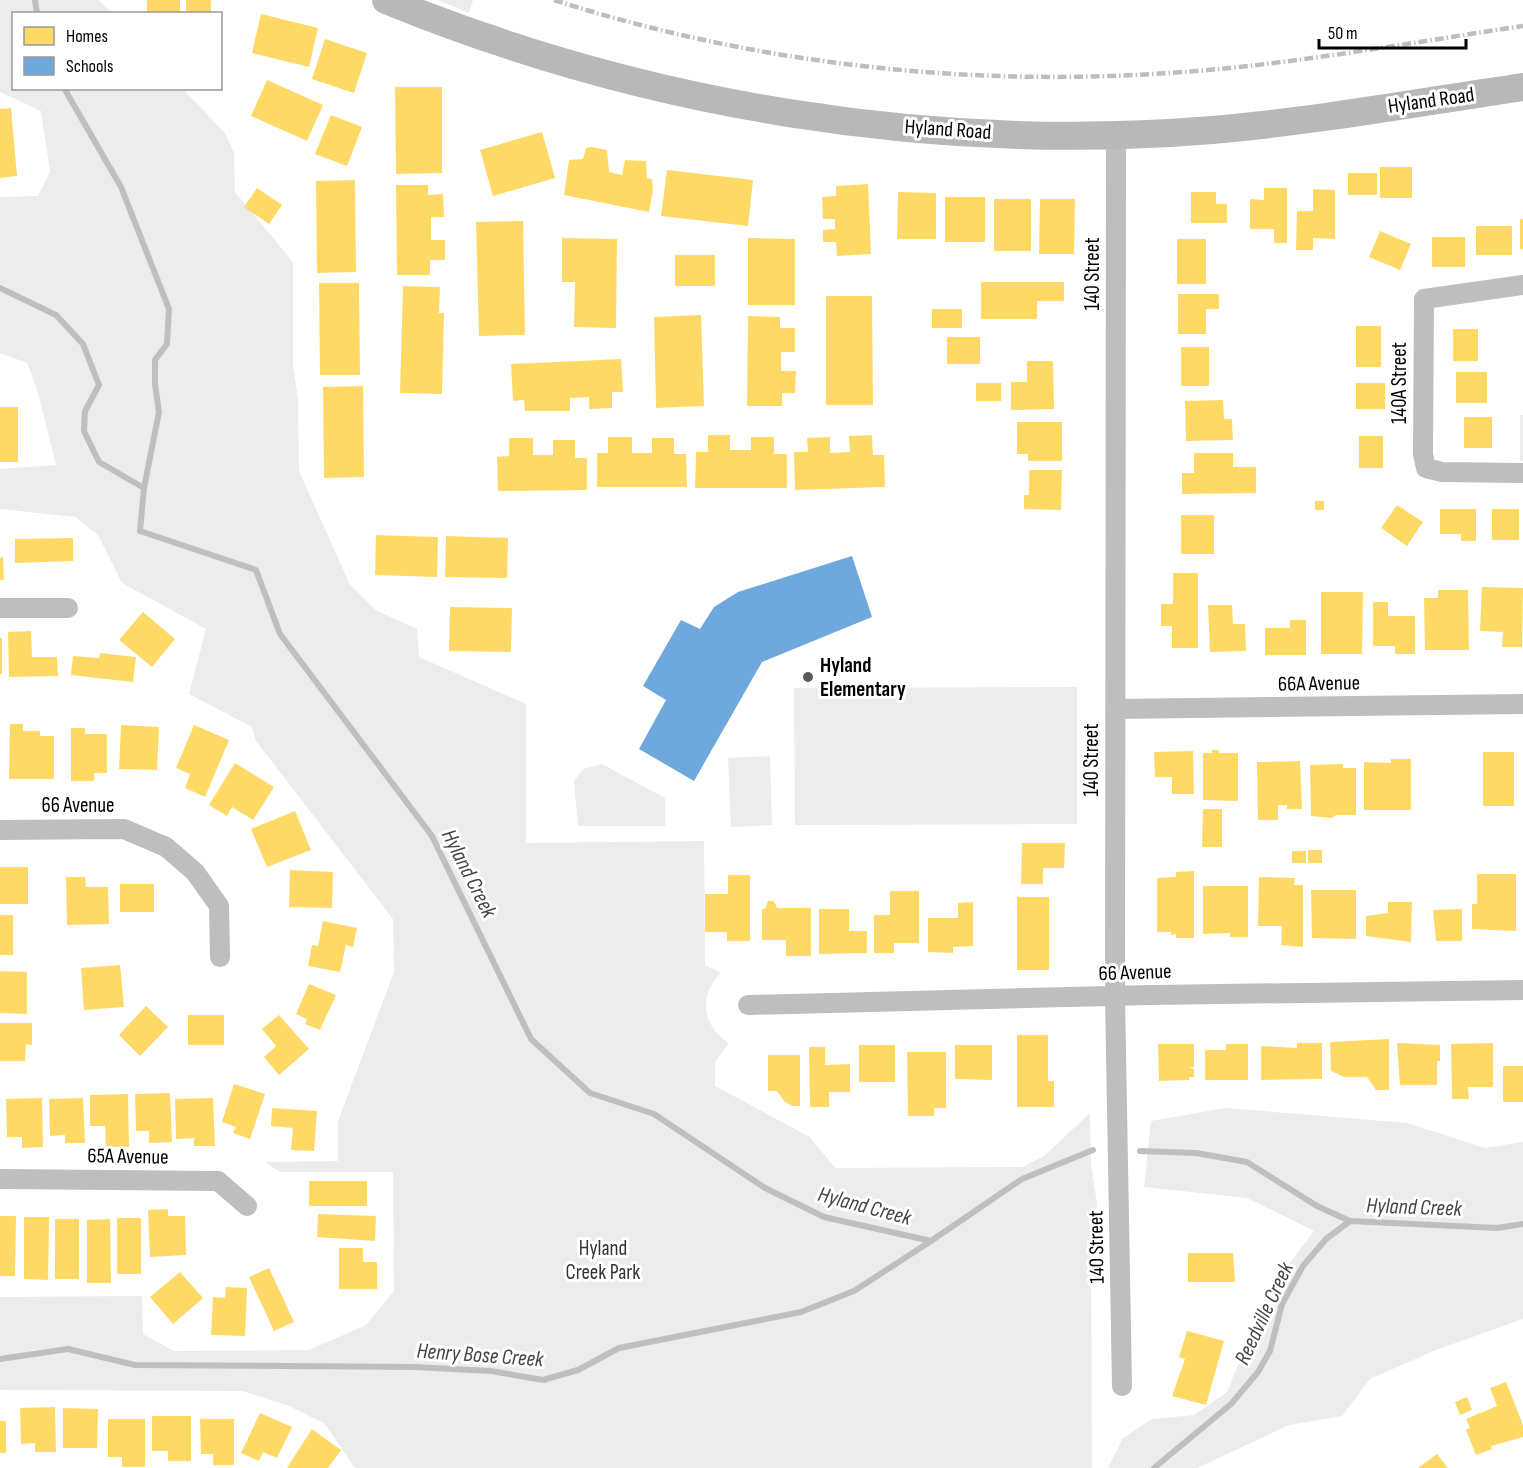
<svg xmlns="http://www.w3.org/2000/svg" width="1523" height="1468" font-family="'Sofia Sans Condensed',sans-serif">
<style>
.green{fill:#ececec}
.homes{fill:#ffd966}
.schools{fill:#6fa8dc}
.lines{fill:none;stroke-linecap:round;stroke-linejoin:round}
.stream{stroke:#bfbfbf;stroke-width:6}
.street{stroke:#bebebe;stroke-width:20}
.secondary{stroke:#b8b8b8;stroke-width:28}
.rail{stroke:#bebebe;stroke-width:4.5;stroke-dasharray:9 3 1.5 3;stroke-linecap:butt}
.poi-dot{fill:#595959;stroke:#fff;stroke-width:2}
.labels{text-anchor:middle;stroke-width:6;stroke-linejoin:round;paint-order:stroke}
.street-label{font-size:21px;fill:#000;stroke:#fff}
.poi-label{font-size:21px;font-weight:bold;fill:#000;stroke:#fff;text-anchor:start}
.park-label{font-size:21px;fill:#333;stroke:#fff}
.water-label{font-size:22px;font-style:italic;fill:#444;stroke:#fff}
</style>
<rect width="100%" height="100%" fill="#fff"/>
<!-- green -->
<path class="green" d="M0,0H99L112,13L14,14V88L183,89L225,133L234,153L235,192L293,262V367L298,398L299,471L350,585L375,610L417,629L419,657L526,704V843L704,841L705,965L721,973C698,996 702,1026 729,1043L715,1062V1086L810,1137L835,1168L1023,1167L1044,1156L1090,1113L1091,1164L1097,1204L1091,1229L1092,1468H355L325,1424L289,1406L243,1391L0,1390V1297L142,1296L143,1334L174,1351L309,1350L366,1325L394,1291L393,1172H280L264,1162L338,1161V1121L394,972L393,919L256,741L252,727L189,694L206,629L122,583L98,535L75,517L0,509V469L56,465L37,389L27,363L0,353V197L38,196L50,171L41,111L0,92Z
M438,0H473L469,13Z
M1520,415H1523V461H1520Z
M1077,687V824L795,825L794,688Z
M770,756L772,825L731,827L728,758Z
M602,764L665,798V826H578L574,781L583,769Z
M1225,1108L1407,1123L1485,1148L1523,1142V1319L1436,1350L1370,1379L1342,1416L1289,1425L1197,1468H1108L1123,1438L1152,1419L1194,1415L1227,1392L1269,1290L1314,1231L1247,1198L1144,1187L1151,1121Z"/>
<!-- homes -->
<path class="homes" d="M147,0H180V14H147Z
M186,0H211V14H186Z
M261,14L318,28L309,67L252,53Z
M325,39L367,53L354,93L312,79Z
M267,80L323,105L307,141L251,116Z
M395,87H442V173L396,174Z
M11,108L17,176L0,178V109Z
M331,115L362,127L347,166L315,154Z
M542,132L555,178L493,196L480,150Z
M592,147L607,150L609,172L622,175L625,160L646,161L647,178L652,179L653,190L649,212L564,195L569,160L583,159L586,148Z
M1380,167H1412V198H1380Z
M667,170L753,180L748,226L661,216Z
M1348,173H1377V195H1348Z
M355,180L356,272L317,273L316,181Z
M868,184L871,254L837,256L836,242H823V230L835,229V219H823L822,197L836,196V186Z
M396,185H428V195L443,194L444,217H431V240H445V260H430V275H397Z
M257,188L282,205L269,224L244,207Z
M1264,188H1287V243H1274V229H1250V199L1264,200Z
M1313,189L1335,190V239L1313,238V250H1296L1297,211H1313Z
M898,192L936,193V239H897Z
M1191,192H1216V204H1227V223H1191Z
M945,197H985V242H945Z
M994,199H1031V251H994Z
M1040,199H1075L1074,254H1039Z
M1520,219H1523V249H1520Z
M523,221L525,335L479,336L476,222Z
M1476,226H1512V255H1476Z
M1380,231L1411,244L1400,270L1369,257Z
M1432,237H1465V267H1432Z
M562,238L617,239L616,328L574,327L575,282H562Z
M748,238L795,239V305H748Z
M1177,239H1206V284H1177Z
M675,255H715V286H675Z
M981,282H1064V301H1037V319H981Z
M319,283H359L360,375H320Z
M403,286L440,287L439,313H444L442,394L400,393Z
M1178,294H1219V309H1206V334H1178Z
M826,296H872L873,405H826Z
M932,309H962V328H932Z
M701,315L704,406L656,408L654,317Z
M748,316L780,317V328H795V352H781V371H796L795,393H782V406H747Z
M1356,326H1381V367H1356Z
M1453,329H1478V361H1453Z
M947,337H980V364H947Z
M1181,347H1209V386H1181Z
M621,359L623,392H612V408L589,409V397L570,398V411H525L524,400L513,401L511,364Z
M1027,361H1053L1054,409L1011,410V382H1027Z
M1456,372H1487V403H1456Z
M976,383H1001V401H976Z
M1356,383H1385V409H1356Z
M363,386L364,477L324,478L323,387Z
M1223,400L1224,419H1232L1233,440L1186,441L1185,401Z
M0,407H18V462H0Z
M1464,417H1492V448H1464Z
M1017,422H1062V461H1028V454H1017Z
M708,435H730V450H751V437H774V454H787V488H695L696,452H708Z
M872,435L873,455H884L885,487L795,490L794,452H808L807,438L830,437V453L850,452L849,436Z
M1359,436H1383V468H1359Z
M608,437H632V453H652V438H674V454H686L687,487H597V453H608Z
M509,438H533V455H553V440H575V458H587V490L498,491L497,457L509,456Z
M1194,453H1233V467H1256V493L1182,494V473H1194Z
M1029,470H1062L1061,510L1024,509V495H1029Z
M1315,501H1324V510H1315Z
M1397,505L1423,522L1407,546L1381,528Z
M1440,509H1476V541H1461V534H1440Z
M1492,509H1519V540H1492Z
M1181,515H1214V554H1181Z
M376,535L438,537L437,577L375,575Z
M446,536L508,538L507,578L445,577Z
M73,538V561L15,563V539Z
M3,557L4,580H0V558Z
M1173,573H1198V648H1172V626H1161V604H1173Z
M1482,587L1523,588L1522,647H1502L1503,632L1480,631Z
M1438,590H1468L1469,650H1425L1424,598H1438Z
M1321,592H1363L1362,654H1321Z
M1373,602H1388V616H1415V654H1395V646H1373Z
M1208,605H1232L1233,624H1245L1246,651L1210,652Z
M450,607L512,608L511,652L449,651Z
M143,612L175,639L152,667L119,640Z
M1290,620H1306V655H1265V628H1290Z
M31,631L32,657H57L58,676L9,677L8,632Z
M0,638H2V674H0Z
M100,653L136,657L133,682L71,675L73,656L99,658Z
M10,724H23V731H40V736H54V779H9Z
M121,725L159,727L157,770L119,769Z
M194,725L229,740L205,797L185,788L190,774L176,768Z
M71,728H85V734H107V773H94V781H71Z
M1212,750H1219V753H1238V801L1203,800V753H1212Z
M1193,751L1194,794H1172V777H1155L1154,752Z
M1483,752H1514V806H1483Z
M1391,759H1411V810H1364V762L1391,763Z
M1300,761L1302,809H1287V805H1278V820H1258L1257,762Z
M235,763L274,787L253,820L232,807L227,816L209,805Z
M1343,764V768H1356V815H1336L1332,818L1311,816L1310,765Z
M1203,809H1222V847H1202Z
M295,811L311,850L267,867L251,829Z
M1022,843H1065L1064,868H1043V884H1021Z
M1308,850H1322V863H1308Z
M1292,851H1306V863H1292Z
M0,867H28V904H0Z
M290,870L333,872L332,908L289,907Z
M1194,871V938H1176V934L1171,935V932H1157V878L1176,877V872Z
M1477,874H1516V931L1472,929V904H1477Z
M728,875H750V941H727V932H705V894H728Z
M66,877H85L86,887H108L109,924L67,925Z
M1259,877L1295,878L1294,885H1303V947L1281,945L1282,926H1258Z
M120,884H154V912H120Z
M1203,886H1248V937H1230V933L1203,934Z
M1311,890H1356V939L1312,938Z
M890,891H919V943H894V953H874V915H890Z
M1017,897H1049V970H1017Z
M768,901H774L777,908H811V956H786V940H762V909H765Z
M973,902V946L953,947V953L928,952V918H958V903Z
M1388,902H1412L1411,942L1366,936V916L1388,913Z
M819,909H849V931H867V953L819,954Z
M1462,909V941H1436L1433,910Z
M0,915H13V955H0Z
M323,921L357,928L353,947L346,945L340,972L308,966L312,945L318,946Z
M120,965L124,1007L84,1010L81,968Z
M0,971L27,972V1014L0,1013Z
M309,984L336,995L320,1030L305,1024L307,1019L296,1014Z
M146,1006L168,1027L140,1056L119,1035Z
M188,1015H224V1045H188Z
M279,1015L309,1049L279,1075L264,1057L276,1046L262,1029Z
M0,1023H32V1045L26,1044L25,1061H0Z
M1017,1035H1048V1081H1054V1107H1017Z
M1389,1039V1090H1376L1367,1077H1344L1331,1071L1330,1042Z
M1297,1043H1322V1079L1261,1080V1046L1297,1048Z
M1397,1043L1440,1045V1061H1437V1085H1400Z
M1493,1043V1087H1468L1469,1099H1452L1451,1044Z
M1158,1044H1194V1067H1189L1194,1069V1077H1189V1080L1159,1081Z
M1226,1044H1248V1080H1205V1050H1226Z
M859,1045H895V1082H859Z
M955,1045H992V1080L955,1079Z
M809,1047H825V1065L850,1064V1092H829V1107H810Z
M907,1052H946V1108H934V1116H908Z
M768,1055H800V1106H792L784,1101L777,1091H768Z
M1503,1066H1523V1102H1503Z
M234,1084L265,1094L250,1139L233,1133L236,1127L222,1122Z
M170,1093L172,1142L149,1143V1131H136L135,1094Z
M128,1094L129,1147H106L105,1126H90V1095Z
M42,1098L43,1147L22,1148V1137H7L6,1099Z
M83,1098L85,1143H65V1135L50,1136L49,1099Z
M213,1098L215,1146H194V1138L176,1139L175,1099Z
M272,1108L317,1111L314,1151L291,1150L293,1128L271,1126Z
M309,1181H367V1206H309Z
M168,1209V1216H185L186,1255L150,1257L148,1210Z
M318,1214L376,1216L375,1241L317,1237Z
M0,1216H16L15,1276H0Z
M24,1217H49L48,1280L24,1279Z
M117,1218H141V1274H117Z
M55,1219H79V1279H55Z
M110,1219L111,1283H87V1220Z
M339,1248H363V1262H377V1289H339Z
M1188,1253H1233L1235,1282H1188Z
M269,1268L294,1322L274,1331L249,1277Z
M180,1272L203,1298L173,1324L150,1297Z
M226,1287L247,1288L245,1336L211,1335L213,1297L225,1298Z
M1187,1331L1224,1341L1206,1405L1172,1396L1185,1359L1179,1357Z
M1506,1382L1523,1425V1437L1491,1446L1492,1449L1476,1455L1466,1430L1470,1428L1466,1419L1497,1406L1490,1388Z
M1467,1397L1472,1410L1460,1415L1455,1402Z
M55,1407L56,1452H35V1443L21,1444L20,1408Z
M63,1408L98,1409L97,1448H63Z
M260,1413L292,1427L277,1458L263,1452L259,1461L241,1453Z
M152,1416H191V1461H168V1451H152Z
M108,1419H145V1467H122V1457H108Z
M200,1419H234V1465H213V1454H201Z
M0,1421H6V1453H0Z
M312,1429L341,1450L328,1468H287Z
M1437,1454L1448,1468H1418Z"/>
<!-- schools -->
<path class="schools" d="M852,556L872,617L762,662L694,781L639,749L666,700L643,686L681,620L700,629L714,607L738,592Z"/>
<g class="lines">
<!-- stream -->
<path class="stream" d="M35,0L37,14
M64,88L121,187L169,309L167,344L155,360V384L159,412L144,488
M0,288L56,315L83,344L99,385L85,411L84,431L99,462L144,488L140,531L256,570L280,634L432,836L531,1039L590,1093L654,1114L765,1188L824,1217L931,1241L1022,1179L1093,1150
M1140,1151L1196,1153L1247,1162L1317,1206L1350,1221L1497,1228L1523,1224
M0,1359L68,1349L135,1365L414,1367L491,1371L543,1380L578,1370L619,1348L801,1312L854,1291L931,1241
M1154,1468L1231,1404L1258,1372L1270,1351L1282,1304L1303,1266L1326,1239L1350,1221"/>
<!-- street -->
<path class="street" d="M1116,135L1115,997L1122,1386
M1523,285L1424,299L1423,454L1426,468L1442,472L1523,473
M0,608H68
M1115,709L1523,704
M0,830L124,829L166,847L195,872L219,906L220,957
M748,1005L1151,995L1523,990
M0,1179L218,1181L247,1206"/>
<!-- secondary -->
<path class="secondary" d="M386,0C645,106 932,153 1212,130C1316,121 1420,102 1523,87"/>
<!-- rail -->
<path class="rail" d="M554,0C760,66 980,89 1196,71C1306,62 1414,42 1523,26"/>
</g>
<!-- markers -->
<circle class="poi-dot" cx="808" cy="677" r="6"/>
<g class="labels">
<!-- street labels -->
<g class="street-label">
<text transform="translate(1431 100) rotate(-8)" y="7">Hyland Road</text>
<text transform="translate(948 129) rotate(4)" y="7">Hyland Road</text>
<text transform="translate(1092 274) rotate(-90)" y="7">140 Street</text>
<text transform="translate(1399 383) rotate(-90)" y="7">140A Street</text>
<text transform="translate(1319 683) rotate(-1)" y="7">66A Avenue</text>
<text transform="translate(1091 760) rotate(-90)" y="7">140 Street</text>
<text x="78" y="812">66 Avenue</text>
<text transform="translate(1135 972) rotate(-2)" y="7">66 Avenue</text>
<text transform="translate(128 1156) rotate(1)" y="7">65A Avenue</text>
<text transform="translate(1096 1247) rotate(-91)" y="7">140 Street</text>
</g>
<!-- poi labels -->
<g class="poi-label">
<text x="820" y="672">Hyland<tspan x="820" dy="24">Elementary</tspan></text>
</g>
<!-- park labels -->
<g class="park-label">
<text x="603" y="1255">Hyland<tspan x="603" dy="24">Creek Park</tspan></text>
</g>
<!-- water labels -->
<g class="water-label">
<text transform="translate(470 873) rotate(63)" y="8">Hyland Creek</text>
<text transform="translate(865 1205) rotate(15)" y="8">Hyland Creek</text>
<text transform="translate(1414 1206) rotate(2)" y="8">Hyland Creek</text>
<text transform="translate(1263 1313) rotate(-65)" y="8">Reedville Creek</text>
<text transform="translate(480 1354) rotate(4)" y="8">Henry Bose Creek</text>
</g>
</g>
<!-- legend -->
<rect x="12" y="12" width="210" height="78" fill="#ffffff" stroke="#999999" stroke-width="1.5"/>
<rect x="24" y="27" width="30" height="18" fill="#ffd966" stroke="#999999" stroke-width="1.5"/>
<text x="66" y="42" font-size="18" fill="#000000">Homes</text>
<rect x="24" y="57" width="30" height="18" fill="#6fa8dc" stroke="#999999" stroke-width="1.5"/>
<text x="66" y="72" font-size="18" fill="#000000">Schools</text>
<!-- scale -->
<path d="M1319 39v9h147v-9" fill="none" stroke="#000000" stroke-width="3"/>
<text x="1328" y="39" font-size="18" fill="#000000" stroke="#ffffff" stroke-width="4.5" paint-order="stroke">50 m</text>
</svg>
